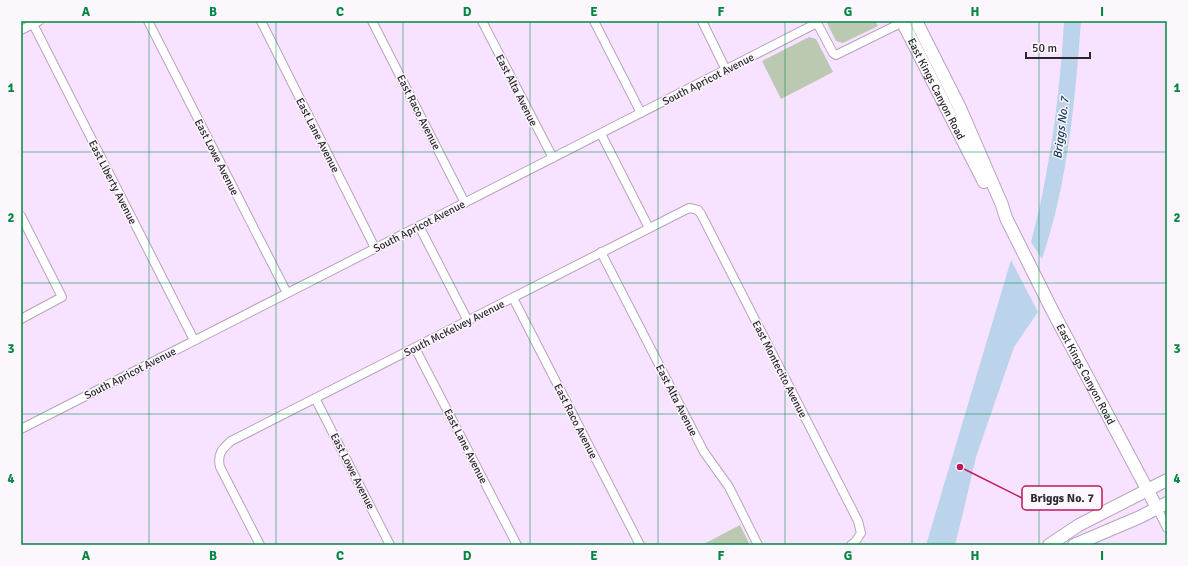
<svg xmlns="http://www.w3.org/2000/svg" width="1188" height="566" font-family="Signika,sans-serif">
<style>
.green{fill:#bbc9b2}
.water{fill:#bcd4eb}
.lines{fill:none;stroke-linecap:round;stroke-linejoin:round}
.street-casing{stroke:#b6a3bd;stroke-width:10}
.secondary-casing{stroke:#b6a3bd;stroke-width:14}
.street{stroke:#fff;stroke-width:8}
.secondary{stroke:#fff;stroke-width:12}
.grid{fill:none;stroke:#028743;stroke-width:1;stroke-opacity:0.55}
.labels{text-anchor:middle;stroke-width:3;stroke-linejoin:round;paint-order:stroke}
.street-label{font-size:11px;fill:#2e2731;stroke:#fbf7fc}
.water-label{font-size:12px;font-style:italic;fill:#133959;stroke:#fbf7fc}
.leader{fill:none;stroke:#c2185b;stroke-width:1.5}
.callout-dot{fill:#c2185b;stroke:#fbf7fc;stroke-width:1.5}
.callout{fill:#fbf7fc;stroke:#c2185b;stroke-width:1.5}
.callout-label{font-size:12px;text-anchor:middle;font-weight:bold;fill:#2e2731}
.neatline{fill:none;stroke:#028743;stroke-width:1.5}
.grid-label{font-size:13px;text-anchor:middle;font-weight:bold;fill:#028743}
</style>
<rect width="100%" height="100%" fill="#f7e3ff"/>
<!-- green -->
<path class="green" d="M826,21H875L878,26L843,43L836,41Z
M809,37L816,39L833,72L781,99L762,61Z
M740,525L750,545H702Z"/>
<!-- water -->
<path class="water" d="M1064,21H1081C1075,102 1068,182 1042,259L1031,242C1035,225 1040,208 1043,191C1054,135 1061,78 1064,21Z
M1011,260L1038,312L1014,347L976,457L963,513L955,545H926Z"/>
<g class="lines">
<!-- street casing -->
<g class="street-casing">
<path id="street" d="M148,21L287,293
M261,21L375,248
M372,21L465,203
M482,21L553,158
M594,21L641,113
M702,21L726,70
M816,21L833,53L836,55L903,22
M33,24L194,340
M21,30L39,21
M601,134L649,228
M21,216L62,297L21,319
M419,226L468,321
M601,252L704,452L729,487L758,545
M513,298L640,545
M415,348L517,545
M315,398L390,545
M21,429L817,23
M1157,508L1167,528
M260,545L220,467C217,454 222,449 231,441L689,208L698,210L701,214L858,521L861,533L855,542L851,545"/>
</g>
<!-- secondary casing -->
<g class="secondary-casing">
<g id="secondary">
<path id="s1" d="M902,21L984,182"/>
<path id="s2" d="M916,21L960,108L1002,205L1006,218L1052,310L1157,508"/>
<path d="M1049,545L1079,525L1167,480"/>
<path d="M1074,545L1140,517L1167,503"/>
</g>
</g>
<!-- street -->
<use href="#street" class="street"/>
<!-- secondary -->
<use href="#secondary" class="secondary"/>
</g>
<!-- grid -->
<path class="grid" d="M149,21V545M276,21V545M403,21V545M530,21V545M658,21V545M785,21V545M912,21V545M1039,21V545M21,152H1167M21,283H1167M21,414H1167"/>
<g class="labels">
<!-- street labels -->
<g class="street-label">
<text transform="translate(708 79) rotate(-27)" y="4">South Apricot Avenue</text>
<text dy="4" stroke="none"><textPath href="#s1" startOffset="76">East Kings Canyon Road</textPath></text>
<text transform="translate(517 90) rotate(63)" y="4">East Alta Avenue</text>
<text transform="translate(419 112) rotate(63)" y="4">East Raco Avenue</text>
<text transform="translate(318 135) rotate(63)" y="4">East Lane Avenue</text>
<text transform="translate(217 157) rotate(63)" y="4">East Lowe Avenue</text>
<text transform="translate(113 182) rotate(63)" y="4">East Liberty Avenue</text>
<text transform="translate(419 226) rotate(-27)" y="4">South Apricot Avenue</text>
<text transform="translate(454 328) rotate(-27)" y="4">South McKelvey Avenue</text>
<text transform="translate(780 369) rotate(63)" y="4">East Montecito Avenue</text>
<text transform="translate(130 373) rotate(-27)" y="4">South Apricot Avenue</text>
<text dy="4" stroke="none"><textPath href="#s2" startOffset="392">East Kings Canyon Road</textPath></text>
<text transform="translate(677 400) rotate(63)" y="4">East Alta Avenue</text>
<text transform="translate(576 421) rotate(63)" y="4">East Raco Avenue</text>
<text transform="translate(466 446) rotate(63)" y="4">East Lane Avenue</text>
<text transform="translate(353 471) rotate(63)" y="4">East Lowe Avenue</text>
</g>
<!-- water labels -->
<g class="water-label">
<text transform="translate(1061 128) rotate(-83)" y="4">Briggs No. 7</text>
</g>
</g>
<!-- callouts -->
<path class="leader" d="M960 467L1022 498"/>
<circle class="callout-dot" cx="960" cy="467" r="4"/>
<rect class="callout" x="1022" y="486" width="80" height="24" rx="4"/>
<g class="callout-label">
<text x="1062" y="502">Briggs No. 7</text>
</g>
<!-- border -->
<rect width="1188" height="566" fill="none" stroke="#fbf7fc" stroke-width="44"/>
<!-- scale -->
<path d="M1026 52v6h64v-6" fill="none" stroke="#2e2731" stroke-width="2"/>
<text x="1032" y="52" font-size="12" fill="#2e2731" stroke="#fbf7fc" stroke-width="3" paint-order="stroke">50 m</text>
<rect x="22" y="22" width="1144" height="522" class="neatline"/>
<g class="grid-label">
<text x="86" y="16">A</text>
<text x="213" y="16">B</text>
<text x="340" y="16">C</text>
<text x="467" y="16">D</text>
<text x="594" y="16">E</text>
<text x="721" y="16">F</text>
<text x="848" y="16">G</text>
<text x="975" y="16">H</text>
<text x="1102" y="16">I</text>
<text x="11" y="92">1</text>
<text x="1177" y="92">1</text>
<text x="11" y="222">2</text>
<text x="1177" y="222">2</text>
<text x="11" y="353">3</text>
<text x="1177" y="353">3</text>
<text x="11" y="483">4</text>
<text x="1177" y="483">4</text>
<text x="86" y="560">A</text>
<text x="213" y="560">B</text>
<text x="340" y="560">C</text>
<text x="467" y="560">D</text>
<text x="594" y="560">E</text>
<text x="721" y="560">F</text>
<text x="848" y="560">G</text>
<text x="975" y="560">H</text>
<text x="1102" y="560">I</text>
</g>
</svg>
